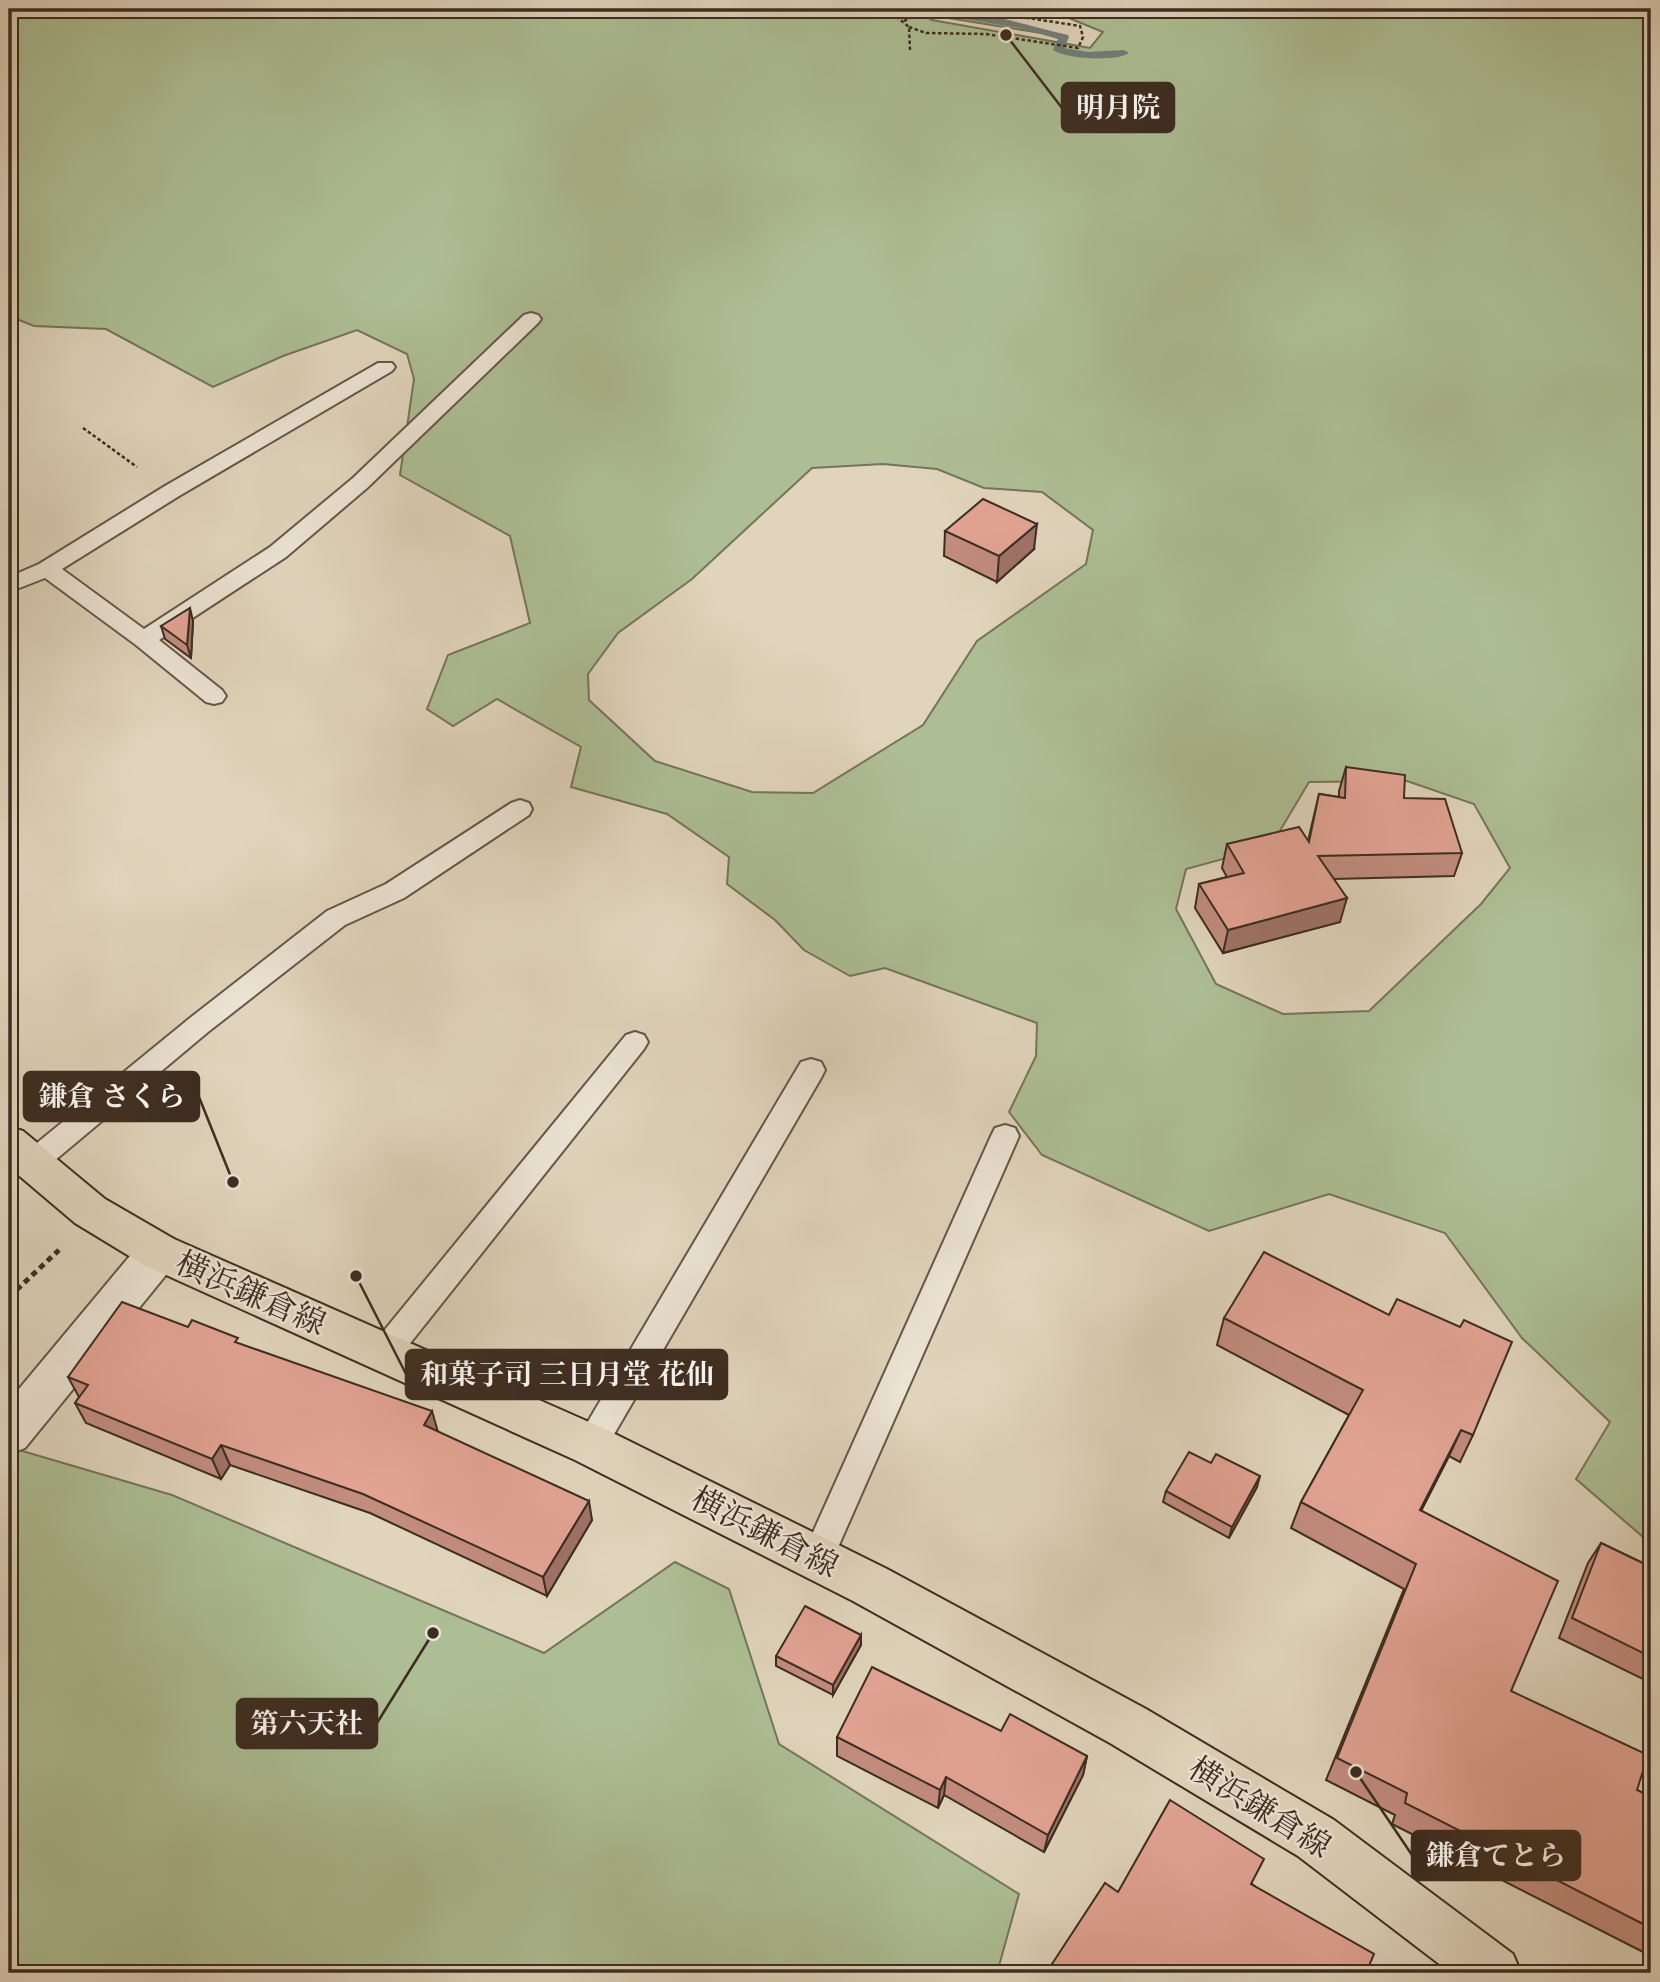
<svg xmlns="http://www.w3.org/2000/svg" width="1660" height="1982" font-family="'EB Garamond','Noto Serif JP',serif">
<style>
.green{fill:#adbe94;stroke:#74755a;stroke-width:2;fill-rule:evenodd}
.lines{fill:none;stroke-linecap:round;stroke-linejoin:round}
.stream{fill:#717f7b;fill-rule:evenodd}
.service-casing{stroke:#655648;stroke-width:4}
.minor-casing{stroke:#655648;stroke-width:4}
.primary-casing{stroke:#3c2c21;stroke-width:4}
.path-far1{stroke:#3c2c21;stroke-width:2.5;stroke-dasharray:3.5 2.5;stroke-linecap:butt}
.path{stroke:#3c2c21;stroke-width:5;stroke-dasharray:6 4.5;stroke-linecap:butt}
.service{fill:#ebe3d3;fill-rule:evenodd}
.minor{fill:#ebe3d3;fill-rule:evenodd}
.primary{fill:#e0d4bc;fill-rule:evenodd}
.wall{fill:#c28c7e;stroke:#3c2c21;stroke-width:2}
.shaded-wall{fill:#9e7267;stroke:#3c2c21;stroke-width:2}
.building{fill:#e2a393;stroke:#3c2c21;stroke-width:2}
.labels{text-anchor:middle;stroke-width:5;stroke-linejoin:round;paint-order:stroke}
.near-street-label{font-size:32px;fill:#3c2c21;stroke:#ebe3d3}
.leader{fill:none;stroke:#3c2c21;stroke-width:2.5}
.callout-dot{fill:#3c2c21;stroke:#ebe3d3;stroke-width:2.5}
.callout{fill:#3c2c21;stroke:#3c2c21;stroke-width:2.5}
.callout-label{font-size:28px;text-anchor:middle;font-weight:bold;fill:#fff}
</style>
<rect width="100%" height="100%" fill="#e0d4bc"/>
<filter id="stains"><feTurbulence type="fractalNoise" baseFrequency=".00286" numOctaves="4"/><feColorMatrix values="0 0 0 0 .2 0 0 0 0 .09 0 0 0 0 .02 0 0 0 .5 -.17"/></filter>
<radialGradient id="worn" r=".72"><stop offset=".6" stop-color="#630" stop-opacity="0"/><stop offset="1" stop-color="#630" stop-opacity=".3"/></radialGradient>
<!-- green -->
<path class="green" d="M29,9H913L932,20L1090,48L1103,32L1069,18L1016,9H1651V1544L1576,1479L1610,1422L1522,1338L1445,1233L1329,1194L1209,1231L1042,1155L1009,1112L1036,1056L1037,1023L885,968L850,976L804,950L775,920L727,884L729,857L667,814L571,787L581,747L497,699L453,726L427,709L448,655L530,623L510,536L400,475L414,379L407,354L357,330L283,356L213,387L106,329L34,326L9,316V26ZM883,464L937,469L984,488L1042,492L1093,530L1086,564L977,641L923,725L813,793L752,792L655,761L589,700L588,674L618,633L692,579L812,468ZM1407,781L1474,804L1510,868L1481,904L1369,1011L1283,1014L1216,984L1176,909L1186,869L1271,846L1309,782Z
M915,9C957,9 1002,17 1041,33L948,18Z
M19,1450L172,1495L544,1653L675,1562L729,1589L779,1744L1019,1894L997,1973H9V1462Z"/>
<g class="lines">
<!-- stream -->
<path class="stream" d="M932,9C977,9 1024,25 1068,35L1069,37L1064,48L1088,52L1124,50L1129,53C1116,62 1066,59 1053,50L1058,39L1019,28L940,15Z"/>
<!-- service casing -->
<g class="service-casing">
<path id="service" d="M9,9H18L9,14Z
M531,313L538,315L541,319L538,323L367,488L286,557L159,640L222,690L226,696L222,702L214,704L206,702L136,645L45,578L9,592V577L39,564L165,486L378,363H392L395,367L392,371L179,496L62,569L144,629L270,547L353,478L524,315Z
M520,800L529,803L532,809L529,815L404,898L345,925L208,1032L41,1172L31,1175L21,1172L17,1164L21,1156L190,1018L327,911L386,884L511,803Z
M635,1032L644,1035L648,1042L644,1049L396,1361L385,1365L374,1361L370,1352L374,1343L626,1035Z
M811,1059L821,1062L825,1070L821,1078L602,1455L591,1459L580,1455L576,1445L580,1435L801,1062Z
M1005,1125L1015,1128L1019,1136L828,1570L817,1574L806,1570L801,1559L806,1548L991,1136L995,1128Z"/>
</g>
<!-- minor casing -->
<g class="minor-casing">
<path id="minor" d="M159,1234L174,1239L180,1252L174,1265L25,1448L9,1454V1401L144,1239Z"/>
</g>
<!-- primary casing -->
<g class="primary-casing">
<path id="primary" d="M9,1127L23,1131L105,1199L174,1239L607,1430L887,1569L1146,1709L1334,1820L1513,1954L1521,1973H1451L1298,1856L1110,1743L853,1601L575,1460L144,1265L75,1223L9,1167Z"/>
</g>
<!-- path-far1 -->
<path class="path-far1" d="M887,9L909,27L910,50
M904,21L924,11L969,9
M909,27L926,33L986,34L1078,48L1083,37L1080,26L969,9
M83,428L137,467"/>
<!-- path -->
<path class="path" d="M9,1297L59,1250"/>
<!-- service -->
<use href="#service" class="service"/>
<!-- minor -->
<use href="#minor" class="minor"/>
<!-- primary -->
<use href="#primary" class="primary"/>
</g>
<!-- wall -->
<path class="wall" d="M945,531L1034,549L997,582L944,556Z
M193,621L191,658L165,639L161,626Z
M1346,767L1404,798L1462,853L1454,876L1334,879L1340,922L1223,953L1195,908L1199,884L1227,877L1222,868L1227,844L1308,841L1319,794L1339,797V791Z
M1224,1318L1473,1435L1460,1462L1449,1456L1421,1511L1511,1691L1637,1790L1651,1797V1956L1392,1824L1395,1815L1326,1780L1404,1589L1291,1528L1301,1502L1349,1415L1217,1345Z
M188,1327L241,1345L438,1432L592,1520L547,1596L370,1513L230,1465L221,1479L86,1423L75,1403L79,1397L68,1377Z
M1211,1463L1257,1487L1229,1538L1163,1502L1166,1491Z
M1601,1543L1651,1567V1683L1559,1638L1588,1563Z
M861,1635V1645L833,1695L776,1666V1656Z
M1001,1731L1087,1756L1083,1775L1044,1852L944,1795L938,1808L837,1756V1737Z
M1252,1884L1366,1973H1049L1052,1964Z"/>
<!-- shaded-wall -->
<path class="shaded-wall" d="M1037,524L1034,549L997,582L999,556Z
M190,608L193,621L191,658L187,645Z
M1347,898L1340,922L1223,953L1228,930Z
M432,1411L438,1432L424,1425Z
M1461,1430L1449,1456L1408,1536L1420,1510Z
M221,1445L230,1465L221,1479L212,1459Z
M1260,1476L1257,1487L1229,1538L1232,1527Z
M589,1501L592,1520L547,1596L543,1577Z
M861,1635V1645L833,1695V1685Z
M1087,1756L1083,1775L1044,1852L1048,1835Z
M946,1777L944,1795L938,1808L940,1790Z"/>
<!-- building -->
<path class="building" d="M983,499L1037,524L999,556L945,531Z
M190,608L187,645L161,626Z
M1346,767L1405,775L1404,798L1445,799L1462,853L1318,856L1347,898L1228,930L1199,884L1244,873L1227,844L1299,827L1309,842L1319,794L1345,798Z
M1264,1252L1389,1315L1397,1299L1460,1327L1464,1320L1512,1342L1473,1435L1461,1430L1420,1510L1558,1581L1511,1691L1648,1755L1637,1790L1651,1797V1928L1405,1803L1407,1793L1337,1758L1416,1564L1301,1502L1363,1390L1224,1318Z
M122,1302L188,1327L192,1320L238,1338L235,1342L432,1411L424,1425L589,1501L543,1577L363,1494L221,1445L212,1459L75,1403L88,1385L68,1377Z
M1189,1452L1211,1463L1216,1454L1260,1476L1232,1527L1166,1491Z
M1601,1543L1651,1567V1657L1572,1618Z
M805,1606L861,1635L833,1685L776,1656Z
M872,1667L1001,1731L1010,1714L1087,1756L1048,1835L946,1777L940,1790L837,1737Z
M1170,1800L1264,1859L1251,1884L1374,1954L1366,1973H1064L1052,1964L1105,1883L1118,1892Z"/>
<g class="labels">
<!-- near-street labels -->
<g class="near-street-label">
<text transform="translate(251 1293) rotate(24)" y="11">横浜鎌倉線</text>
<text transform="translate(765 1532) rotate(27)" y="11">横浜鎌倉線</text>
<text transform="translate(1260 1807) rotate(32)" y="11">横浜鎌倉線</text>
</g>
</g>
<!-- callouts -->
<path class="leader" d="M1006 35L1062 108M233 1182L199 1097M356 1276L406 1374M433 1633L377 1723M1356 1772L1412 1855"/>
<g class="callout-dot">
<circle cx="1006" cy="35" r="7"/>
<circle cx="233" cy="1182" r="7"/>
<circle cx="356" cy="1276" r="7"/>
<circle cx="433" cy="1633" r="7"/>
<circle cx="1356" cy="1772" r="7"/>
</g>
<g class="callout">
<rect x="1062" y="83" width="112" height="49" rx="7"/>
<rect x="24" y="1072" width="175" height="49" rx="7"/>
<rect x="406" y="1350" width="321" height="49" rx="7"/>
<rect x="237" y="1699" width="140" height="49" rx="7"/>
<rect x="1412" y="1831" width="168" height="49" rx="7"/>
</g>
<g class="callout-label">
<text x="1118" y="117">明月院</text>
<text x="112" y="1106">鎌倉 さくら</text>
<text x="567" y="1384">和菓子司 三日月堂 花仙</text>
<text x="307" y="1733">第六天社</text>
<text x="1496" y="1865">鎌倉てとら</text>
</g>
<!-- margin -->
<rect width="1660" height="1982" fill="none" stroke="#e0d4bc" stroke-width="35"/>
<rect x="10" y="10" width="1639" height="1961" fill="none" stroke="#3c2c21" stroke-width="3.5"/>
<rect x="18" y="18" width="1625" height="1947" fill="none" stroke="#3c2c21" stroke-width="2"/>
<rect width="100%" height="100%" filter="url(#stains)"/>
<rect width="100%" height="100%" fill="url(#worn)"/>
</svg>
